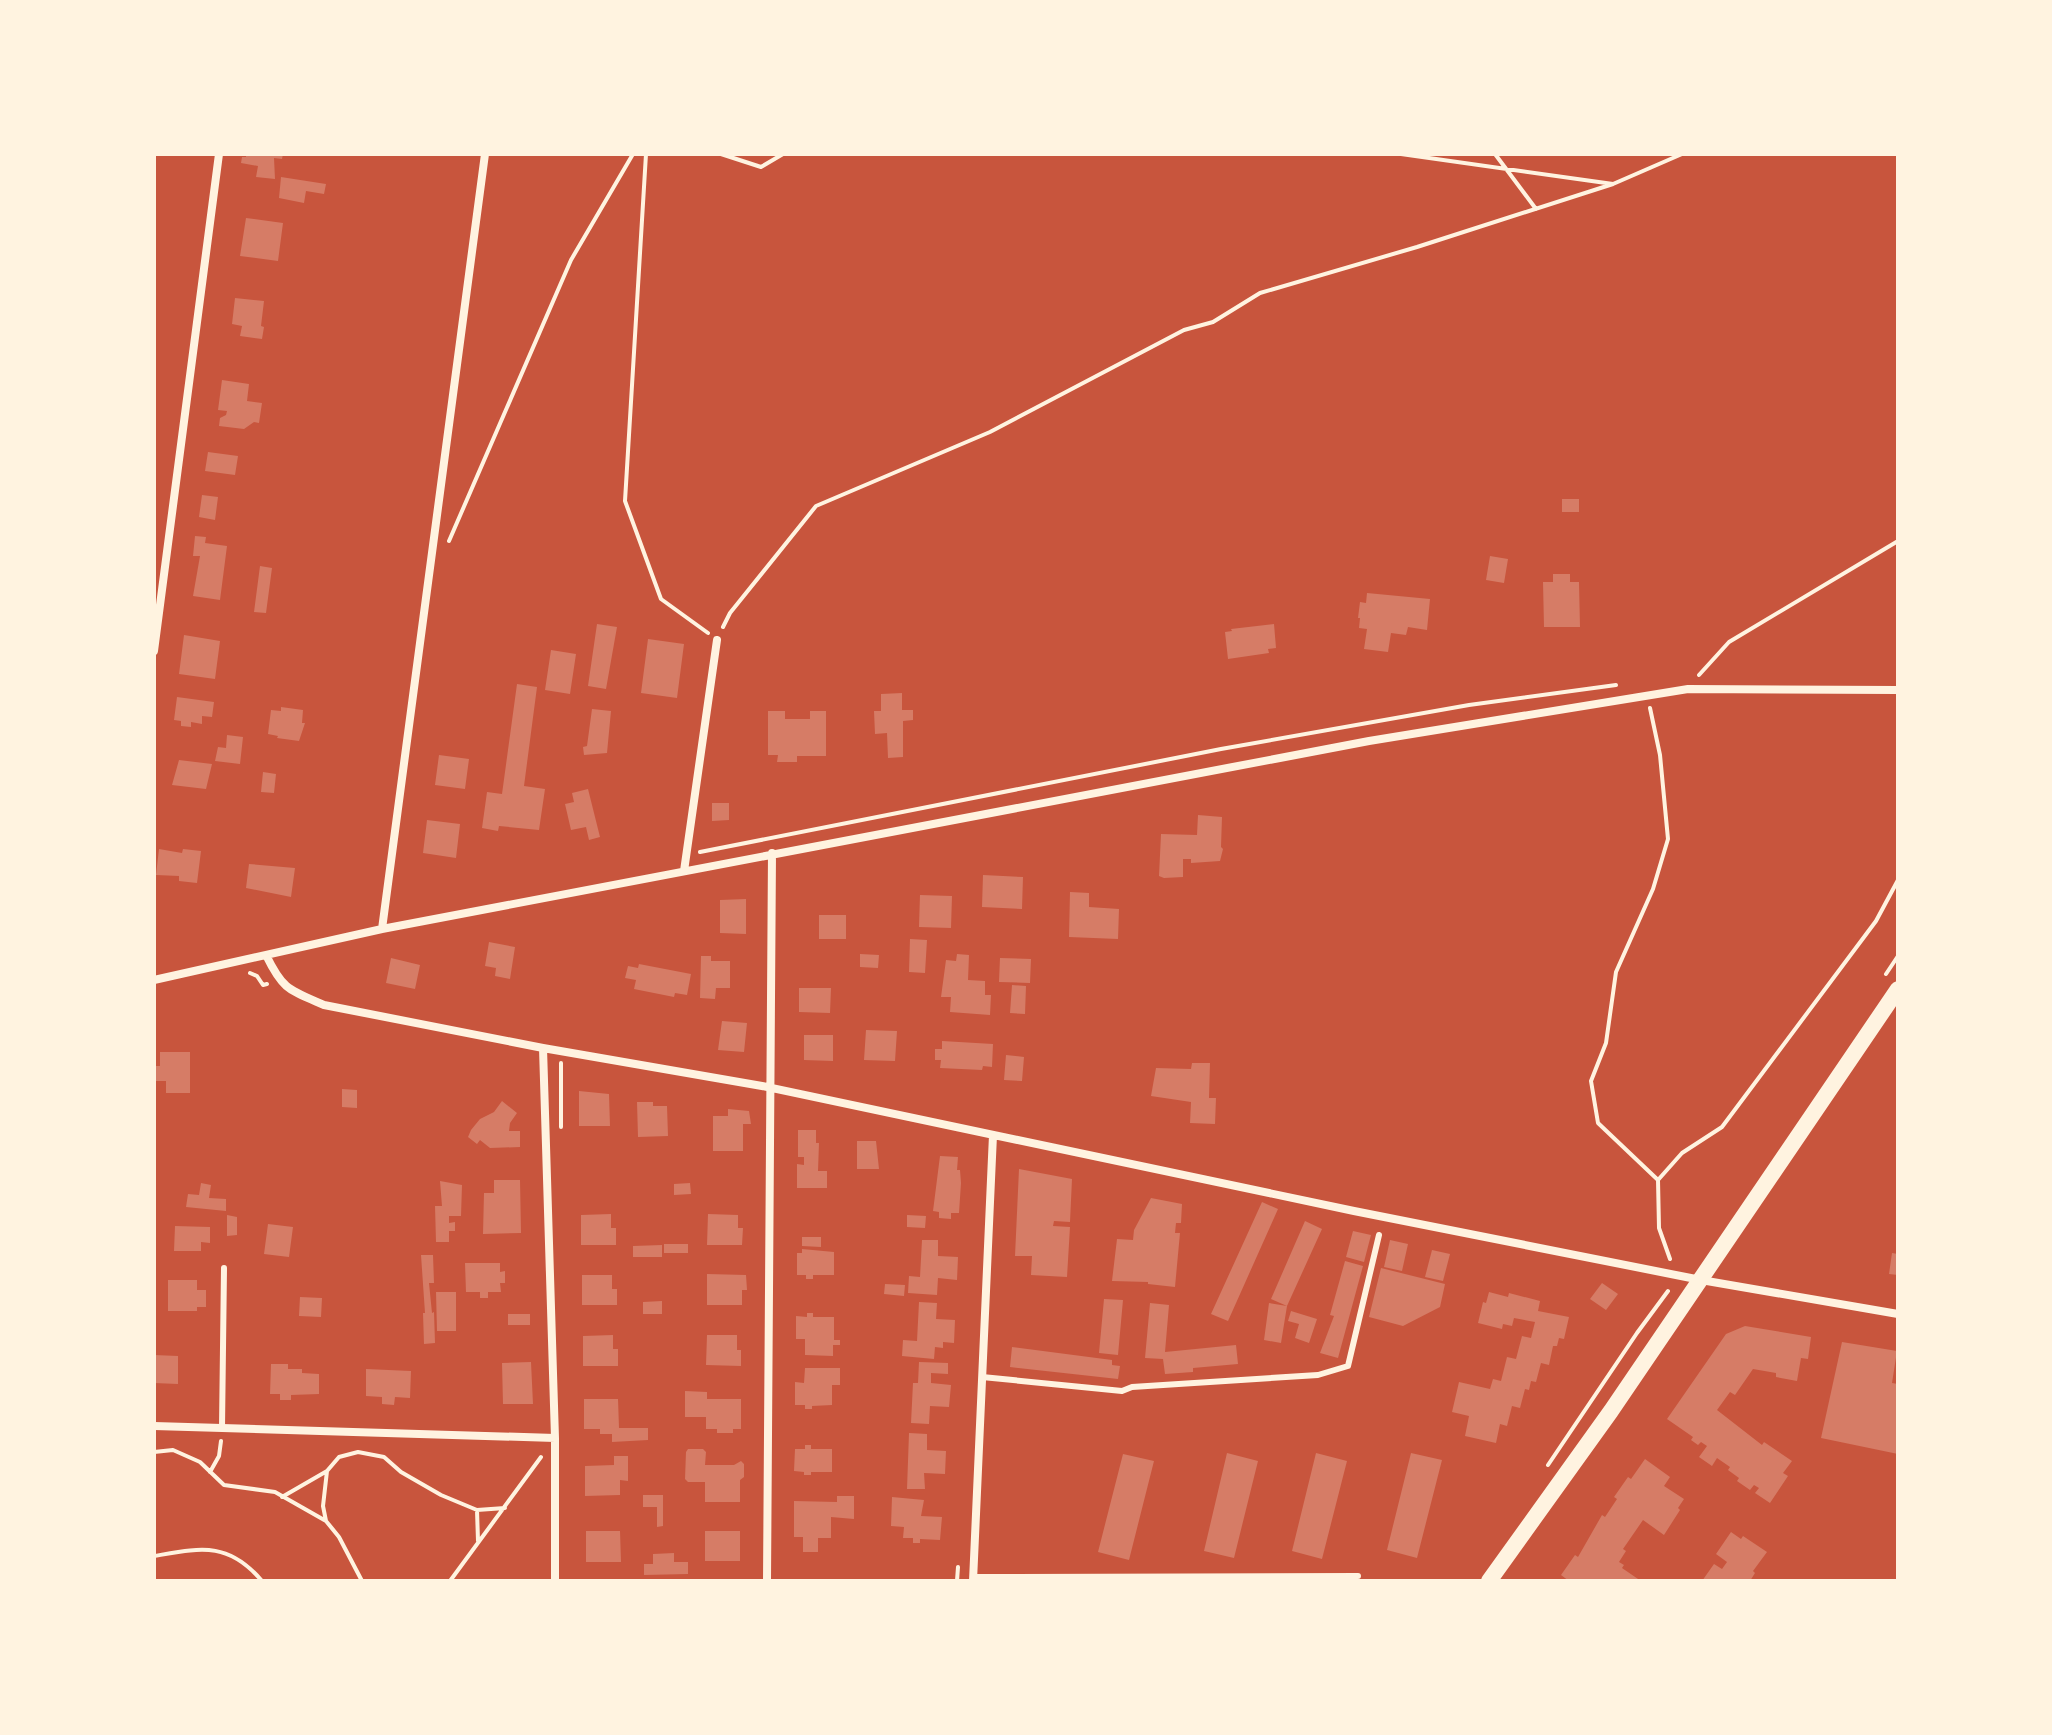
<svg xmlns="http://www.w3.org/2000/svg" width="2052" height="1735" font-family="Karla,sans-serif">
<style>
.building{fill:#d67c66}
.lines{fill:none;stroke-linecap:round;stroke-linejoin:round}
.path{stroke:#fff3e0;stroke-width:4}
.service{stroke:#fff3e0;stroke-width:6}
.minor{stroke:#fff3e0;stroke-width:8}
.secondary{stroke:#fff3e0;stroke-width:16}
</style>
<rect width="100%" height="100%" fill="#c8553d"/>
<!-- building -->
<path class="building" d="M246,154H283L282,159L274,158L275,179L256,177L258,166L241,163L242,157H246Z
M281,177L326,184L324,194L306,191L304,203L279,198Z
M246,218L283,223L278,261L240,256Z
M235,298L264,301L261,326L264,327L262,339L240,336L242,326L232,324Z
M222,380L249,384L247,401L262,403L259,423L254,422L244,429L219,426L220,418L226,415L227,411L218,410Z
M208,452L238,456L235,475L205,471Z
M202,495L218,497L215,520L199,517Z
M1562,499H1579V512H1562Z
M195,536L206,537L205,543L227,546L220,600L193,596L200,556H193Z
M1490,556L1508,559L1504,583L1486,580Z
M260,566L272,568L266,613L254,612Z
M1553,574H1570V582H1579L1580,627H1544L1543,582H1553Z
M1367,593L1430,599L1427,630L1408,627L1406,635L1391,633L1388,652L1364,649L1367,629L1359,628L1360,618H1358L1360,602L1366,603Z
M597,624L617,627L606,689L588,686Z
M1274,624L1276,648L1268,649L1269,653L1228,659L1225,632L1232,631L1231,629Z
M184,635L220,641L215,679L179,674Z
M648,639L684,644L677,698L641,693Z
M551,650L576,654L570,694L545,690Z
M517,684L537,687L524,786L545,789L539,830L499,826L498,831L482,828L487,792L502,794Z
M902,693V710H913V720L903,721V757L888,758L887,733L875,734L874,711H881V694Z
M177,697L214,702L212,717L202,716V724L191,722V727L181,726V721L174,720Z
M281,707L303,710L302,723H305L299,741L277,738L278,736L268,734L271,710L281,711Z
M592,709L611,711L607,753L584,755L583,747L587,746Z
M768,711H785V719H810V711H826V756H797V762H777L778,755H768Z
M227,735L243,737L240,764L215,761L218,747L226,748Z
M439,755L469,759L465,789L435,785Z
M179,760L212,764L206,789L172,785Z
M263,772L276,774L274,793L261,792Z
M588,789L600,837L589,840L586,827L571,830L565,804L574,802L572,793Z
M712,803H729V820L712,821Z
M1198,815L1222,817L1221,847L1223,849L1220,861L1191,863V859H1183V877L1164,878L1159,876L1161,834L1197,835Z
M427,820L460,824L456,858L423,853Z
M159,849L182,853L183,849L201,851L197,883L179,881V876L156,875Z
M249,864L295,868L291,897L246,888Z
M983,875L1023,877L1022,909L982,907Z
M1070,892L1089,893V907L1119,909L1118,939L1069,937Z
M920,895L952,896L951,928L919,927Z
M746,899V934L720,933V900Z
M819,915H846V939H819Z
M910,939L927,940L925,973L909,972Z
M489,942L515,947L510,979L495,976L496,968L485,966Z
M860,954L879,955L878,968L860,967Z
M957,954L969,955L968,980L985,981V995H991L990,1015L950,1012L951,997H941L946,960L956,961Z
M701,956H711V961H730V988H716L715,999L700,998Z
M391,958L420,965L415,989L386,983Z
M1000,958L1031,959L1030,983L999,982Z
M639,964L691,974L687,995L675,993L674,997L634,989L636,980L625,978L628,966L638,968Z
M1012,985L1026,986L1025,1014L1010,1013Z
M799,988H831L830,1013L799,1012Z
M722,1021L747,1023L744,1052L718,1050Z
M866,1030L897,1031L895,1061L864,1060Z
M804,1035H833V1061L804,1060Z
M942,1041L993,1044L992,1067L983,1066L982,1070L940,1068L941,1060H935V1049H942Z
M160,1052H190V1093H166V1081H154V1066H160Z
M1006,1055L1024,1057L1022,1081L1004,1080Z
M1192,1063H1210L1209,1098H1216L1215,1124L1190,1123L1191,1102L1151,1096L1156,1068L1191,1069Z
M342,1089L357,1090V1108L342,1107Z
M579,1091L609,1094L610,1126H579Z
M502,1101L517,1113L510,1123L509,1131H520V1147L490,1148L480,1140L477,1144L468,1137L471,1130L480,1119L494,1112Z
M637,1102H653V1106H667L668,1136L638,1137Z
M728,1109L749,1111L751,1124H743V1151H713V1116H728Z
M798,1130H816V1143H819L818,1171H827V1188H797V1164L804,1165V1157H798Z
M857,1141H876L879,1169H857Z
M940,1156L958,1157L957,1170H960L961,1183L959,1213H951V1219L939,1218V1212L933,1211Z
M1019,1169L1072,1179L1070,1222L1054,1221L1053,1226L1070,1227L1067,1277L1031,1275L1032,1256H1015Z
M494,1180H520L521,1233L483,1234L484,1193H494Z
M440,1181L462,1185L461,1216H449V1223L455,1222V1231H449V1242H436L435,1206H442Z
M201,1183L211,1185L209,1198L226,1199V1211L186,1207L188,1194L199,1195Z
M690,1183L691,1194L674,1195V1184Z
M1151,1198L1182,1204L1181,1223H1176L1175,1233H1180L1175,1287L1148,1284V1282L1112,1281L1117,1239L1133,1240L1134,1230Z
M1262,1202L1278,1209L1228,1321L1211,1314Z
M611,1214V1228H616V1245H581V1215Z
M708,1214L738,1215V1228H743L742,1245H707Z
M227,1215L237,1217V1235L227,1236Z
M907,1215L926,1216L925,1228L907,1227Z
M1305,1221L1322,1229L1287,1306L1271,1299Z
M268,1224L293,1227L289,1257L264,1254Z
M175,1226L210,1227V1243L201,1242V1251H174Z
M1353,1231L1371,1235L1364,1262L1346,1257Z
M802,1237H821V1247L802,1246Z
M922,1240H938V1256L958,1257L957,1280L938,1278L937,1295L908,1293L909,1276L920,1277Z
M1390,1240L1408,1244L1402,1271L1384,1267Z
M664,1244H688V1253H664Z
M662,1245V1257H633V1246Z
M802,1249L834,1252V1275H813V1279H806V1275H797V1253H802Z
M1432,1250L1450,1254L1443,1281L1425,1277Z
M1892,1253L1898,1254V1275L1889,1274Z
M421,1255H433L434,1283H429L432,1313L434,1312L435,1343L424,1344L423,1313H425Z
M1345,1261L1363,1266L1338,1358L1320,1353L1334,1316L1330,1315Z
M465,1263H500V1272L505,1271V1283H500L501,1292H488V1298H480V1292H466Z
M1381,1268L1445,1284L1440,1307L1403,1326L1369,1317Z
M707,1274L746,1275L747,1290H742V1305H707Z
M582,1275H612V1289H617V1305H582Z
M168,1280H197V1290H206V1307H197V1311H168Z
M1602,1283L1618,1294L1606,1310L1590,1299Z
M885,1284L905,1285L904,1296L884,1294Z
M436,1292H456V1331H437Z
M1489,1292L1508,1297L1509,1293L1540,1301L1538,1311L1569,1317L1564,1339L1559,1338L1557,1346H1553L1549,1365L1541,1363L1536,1382L1531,1381L1529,1390L1525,1389L1520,1408L1512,1406L1507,1426L1500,1424L1496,1443L1465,1436L1469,1416L1452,1412L1459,1382L1490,1389L1493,1379L1501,1381L1507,1357L1516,1359L1522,1336L1531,1338L1535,1322L1514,1318L1512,1326L1503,1324L1502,1329L1478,1323L1483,1302L1486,1303Z
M300,1297L322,1298L321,1317L299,1316Z
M1104,1299L1123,1300L1118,1355L1099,1353Z
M662,1301V1314H643V1302Z
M919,1302L937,1303L936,1319L955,1320L954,1343L943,1342V1348L935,1347L934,1359L902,1356L903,1340L917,1341Z
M1150,1303L1169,1305L1165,1352L1236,1345L1238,1364L1193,1368V1372L1165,1374L1163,1359L1145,1358Z
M1269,1303L1287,1306L1281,1343L1264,1340Z
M1291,1311L1317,1319L1309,1343L1295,1338L1299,1324L1288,1321Z
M807,1313H813V1317H834V1340H840V1345H833V1356L805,1355V1339H796V1316L807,1317Z
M508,1314H530V1325H508Z
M1745,1326L1811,1337L1808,1359L1801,1358L1797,1381L1776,1377V1373L1753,1369L1735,1395L1730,1392L1717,1410L1762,1445L1764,1442L1792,1461L1783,1473L1788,1476L1770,1503L1755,1493L1759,1488L1754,1485L1750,1490L1737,1481L1739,1478L1728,1470L1730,1467L1717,1458L1712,1466L1699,1457L1707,1446L1701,1442L1698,1445L1691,1440L1693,1437L1667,1419L1726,1334Z
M613,1335V1349H618V1366H583V1336Z
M707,1335H737V1350H741V1366L706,1365Z
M1842,1342L1897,1351L1892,1383L1898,1384V1454L1821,1438Z
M1012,1347L1112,1360V1365L1120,1366L1118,1379L1010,1367Z
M154,1355L178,1356V1384L154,1383Z
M531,1362L533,1404H503L502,1363Z
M919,1362L948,1363V1374L931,1373V1383L951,1385L949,1407L930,1406L929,1424L911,1423L913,1383H918Z
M271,1364H288V1369H302V1373L319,1374V1394L291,1395V1400H280V1394H270Z
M805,1368H840V1385H832V1405L812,1406V1409H805V1405H795V1382L804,1383Z
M366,1369L411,1371L410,1398L395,1397L394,1405L382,1404V1397L366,1396Z
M685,1391L707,1392V1399H741V1429H733V1433H717V1429H706V1417H685Z
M584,1399H618L619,1428H648V1440L612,1442V1434H600V1429H584Z
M909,1433L927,1434V1450L946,1451L945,1474L924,1473L925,1489H907Z
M805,1445H811V1449H832V1472H811V1475H804V1472L794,1471L795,1449H805Z
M688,1449H703L706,1452L705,1465H734L741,1461L744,1464V1477L740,1480V1502H705V1482H688L685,1479L686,1452Z
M1227,1453L1258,1461L1234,1558L1204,1551Z
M1316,1453L1347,1461L1322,1559L1292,1551Z
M1411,1453L1442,1460L1417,1558L1387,1550Z
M1123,1454L1154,1461L1129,1560L1098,1552Z
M614,1456H628V1481L620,1480V1495L585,1496V1466L614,1465Z
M1645,1459L1670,1477L1664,1486L1684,1499L1678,1508L1680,1510L1664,1535L1643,1520L1623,1549L1626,1551L1619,1562L1624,1565L1622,1568L1641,1581H1569L1561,1575L1575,1555L1578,1557L1602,1515L1605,1517L1617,1499L1614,1497L1628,1477L1631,1479Z
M643,1495H663V1526L657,1527V1507H643Z
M837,1496H854V1519L831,1517V1538H818V1552H803V1537H794V1501L837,1502Z
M892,1497L924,1500L921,1516L942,1517L940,1540L920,1539V1543H913V1538H903L904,1527L891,1526Z
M586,1531H620L621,1562H586Z
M705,1531H740V1561H705Z
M1731,1532L1741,1539L1743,1536L1767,1552L1753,1571L1755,1573L1750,1581H1702L1714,1564L1722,1569L1727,1562L1716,1554Z
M674,1553V1562H688V1574L644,1575V1564H653V1554Z"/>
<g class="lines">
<!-- path -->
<path class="path" d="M646,154L625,501L661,599L708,633
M721,154L761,167L783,154
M1401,154L1613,184L1682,154
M1495,154L1536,209
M449,541L571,260L633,154
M723,627L730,613L816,506L990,432L1184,330L1213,322L1260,293L1417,247L1613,184
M1699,675L1729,642L1898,541
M1650,708L1660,755L1668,839L1653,889L1616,972L1606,1043L1591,1081L1598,1123L1658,1180
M700,852L1221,749L1469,705L1616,685
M250,973L257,976L263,985L267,984
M1886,974L1898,956
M561,1063V1127
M1670,1259L1659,1228L1658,1180L1682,1153L1722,1127L1876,921L1898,880
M154,1452L173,1450L200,1462L224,1485L275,1492L326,1521
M1548,1465L1637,1333L1668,1291
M210,1472L219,1456L221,1441
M282,1497L327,1471
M477,1510L478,1541
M154,1556C201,1548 228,1541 262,1581
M362,1581L339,1537L326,1521L323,1506L327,1471L339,1457L358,1452L384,1457L401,1472L441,1495L477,1510L505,1508
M450,1581L541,1457
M957,1581L958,1567"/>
<!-- service -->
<path class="service" d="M982,1377L1122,1391L1132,1387L1318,1375L1348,1366L1379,1235
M222,1428L224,1268
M973,1577L1358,1576"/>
<!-- minor -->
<path class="minor" d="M154,651L219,154
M684,871L717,640
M382,929L485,154
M266,955C283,990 289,990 324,1005L543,1048L762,1086L1354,1211L1701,1280L1898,1314
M154,980L382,929L1369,741L1688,689L1898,690
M543,1048L555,1438V1581
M154,1426L555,1438
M767,1581L772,853
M973,1581L993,1135"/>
<!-- secondary -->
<path class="secondary" d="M1489,1581L1611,1411L1898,989"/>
</g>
<!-- border -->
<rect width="2052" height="1735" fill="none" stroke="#fff3e0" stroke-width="312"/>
</svg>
